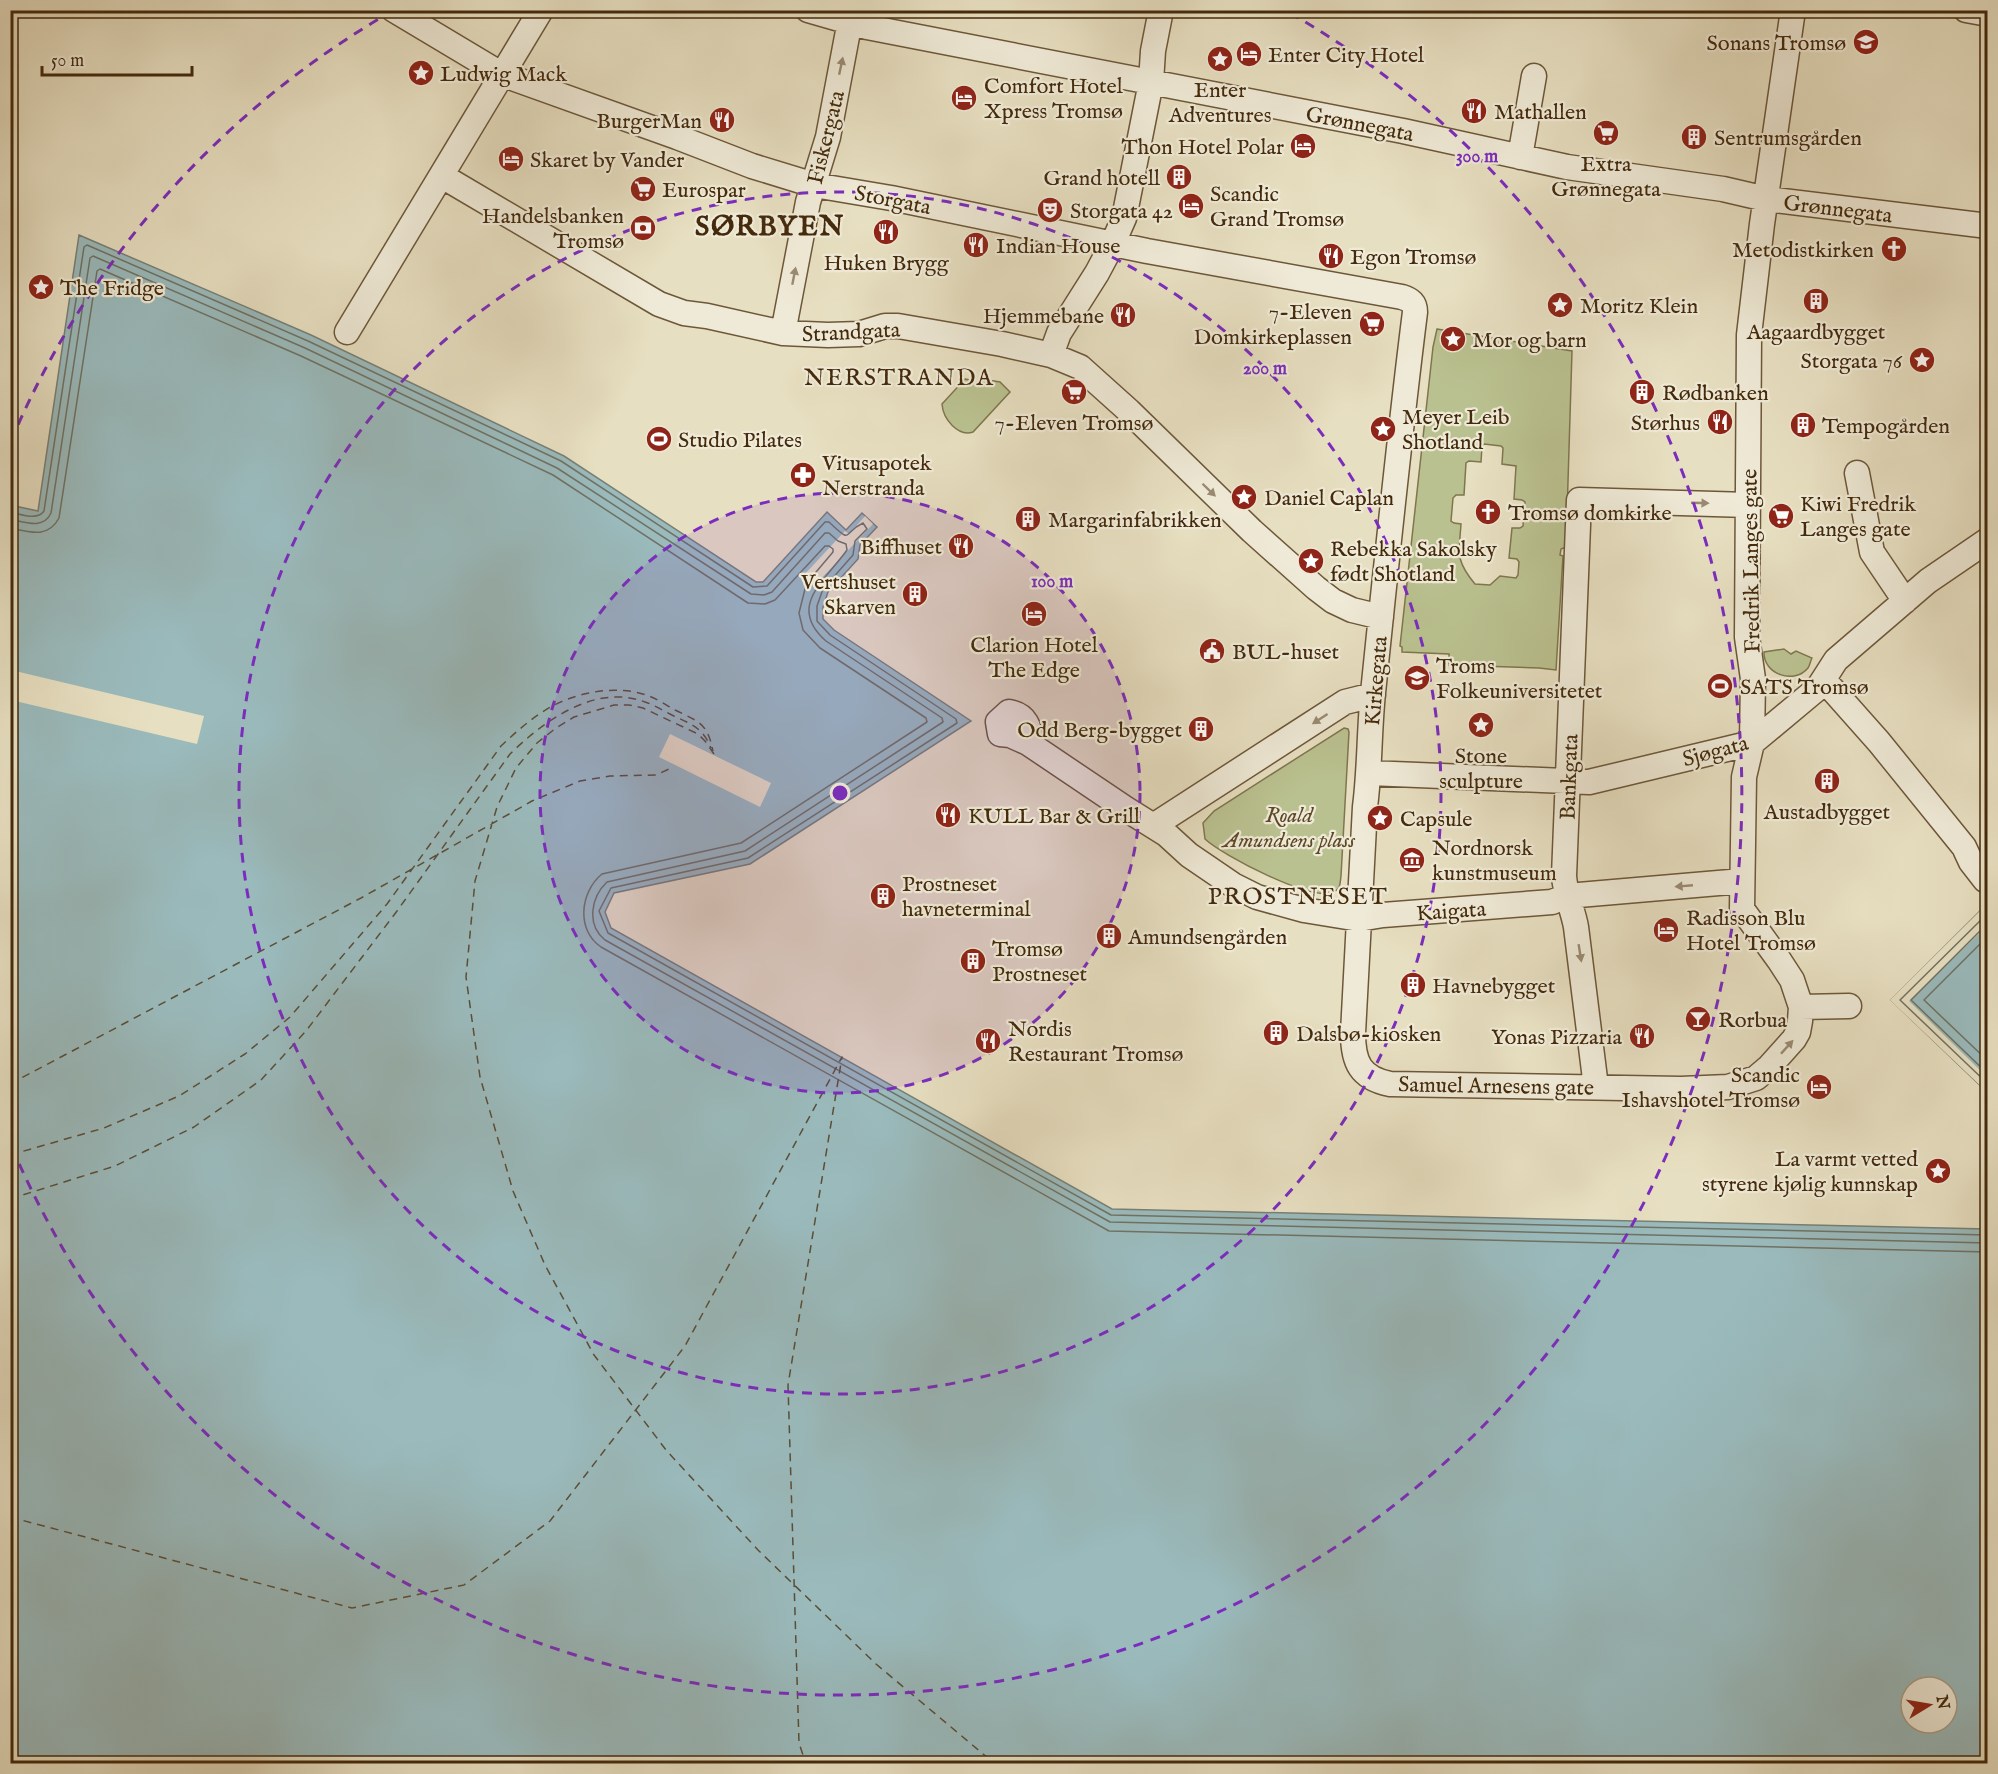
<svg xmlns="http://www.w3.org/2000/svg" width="1998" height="1774" font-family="'IM FELL English',serif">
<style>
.green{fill:#bac190;stroke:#7f764e;stroke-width:1.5;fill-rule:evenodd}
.water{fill:#9ababc;stroke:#788076;stroke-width:1.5;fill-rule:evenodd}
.pier{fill:#e7dfc1}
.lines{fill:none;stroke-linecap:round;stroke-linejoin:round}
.shore{stroke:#6f7264;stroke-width:1.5}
.ferry{stroke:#5a4e38;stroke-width:1.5;stroke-dasharray:8 6;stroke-linecap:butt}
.minor-casing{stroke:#6d5739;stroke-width:27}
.minor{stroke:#efead7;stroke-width:24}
.oneway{fill:#9a8a72}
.ring{fill:none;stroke:#7b2cbf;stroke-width:3;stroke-dasharray:10 8}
.labels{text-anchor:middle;stroke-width:4.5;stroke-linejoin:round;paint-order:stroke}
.poi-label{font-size:22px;fill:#442a0c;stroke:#efead7;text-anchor:start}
.street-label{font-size:22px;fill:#442a0c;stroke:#efead7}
.park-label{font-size:22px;font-style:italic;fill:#5c4826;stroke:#efead7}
.neighbourhood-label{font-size:24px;letter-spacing:1.5px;fill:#442a0c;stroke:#efead7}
.district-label{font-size:28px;font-weight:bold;letter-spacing:1.5px;fill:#442a0c;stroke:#efead7}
.centre{fill:#7b2cbf;stroke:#efead7;stroke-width:3}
.ring-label{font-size:18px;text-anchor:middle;font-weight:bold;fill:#7b2cbf;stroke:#efead7;stroke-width:4.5;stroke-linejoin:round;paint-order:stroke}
</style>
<rect width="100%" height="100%" fill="#e7dfc1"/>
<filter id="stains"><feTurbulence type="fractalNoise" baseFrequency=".00333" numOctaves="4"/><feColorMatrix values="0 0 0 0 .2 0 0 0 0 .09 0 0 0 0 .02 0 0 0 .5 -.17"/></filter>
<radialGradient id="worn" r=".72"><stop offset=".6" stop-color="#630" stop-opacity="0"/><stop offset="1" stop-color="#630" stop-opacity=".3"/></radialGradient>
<!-- green -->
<path class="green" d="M1437,329L1572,351L1566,547L1561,549L1560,555L1563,556L1556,670L1539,668L1449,665V654L1402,652V647L1400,646L1433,347ZM1484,444L1501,446L1503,448L1502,464L1516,466L1514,499L1522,500L1525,502L1523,526L1520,528H1512L1509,558L1517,559L1519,562L1518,575L1516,578L1500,576L1490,585L1475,584C1455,560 1459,553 1461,524L1454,523L1451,521L1453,498L1456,495H1464L1466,463L1469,461L1481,462L1482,446Z
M965,379L970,380L976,385L982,379L1000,382L1010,392L973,432C958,437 943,419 942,404Z
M1784,649L1791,654L1796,651L1812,658C1810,662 1810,665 1808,668C1794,685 1763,674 1764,652Z
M1344,728L1348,729L1349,732L1341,876C1340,882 1341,889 1334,892C1313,903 1222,855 1205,839L1203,823L1214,811Z"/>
<!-- water -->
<path class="water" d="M79,235L311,335L564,456L756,582H763L827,512L846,530L862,513L877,527L860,545L858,559L828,592L823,607V619L834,630L971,721L750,864L614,893L605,912L611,928L1112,1209L1987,1229V1763H11L10,505L38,511ZM1911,1687H1947V1723H1911Z
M1987,904V1092L1891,1000Z"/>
<!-- pier -->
<path class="pier" d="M865,516L873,524L815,585L804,575L845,531L849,534Z
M11,670L204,716L197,744L11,700Z
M670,734L771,783L760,807L659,757Z
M1987,904V926L1909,1001L1987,1077V1092L1890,1000Z"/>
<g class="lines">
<!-- shore -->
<path class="shore" d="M10,512C21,514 37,521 44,511L84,247L87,245L308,341L561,461L753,587L767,586L825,522H829C853,545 842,533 863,523L867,529L855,541L853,555L823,589L817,606V621L830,635L956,719L957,723L748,858L611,888L599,911L608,933L1111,1215L1988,1235
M10,519C25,522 43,530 51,513L90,258L93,256L305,348L557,468L751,594L764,595L772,592L825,533H829L838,541L846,544L847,550C826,580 786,606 826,641L942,718L943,722L745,851L607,882C591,897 586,925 605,940L1110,1222L1988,1243
M10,528C29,532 48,539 59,518L97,271L100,269L301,356L553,475L748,603L765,604L775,600L825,546H829L833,549V552L811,578L805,589L799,613L803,630L820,648L926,718L927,722L741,843L602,874C580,892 576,930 601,947L1109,1231L1988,1252
M1988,913L1900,1000L1988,1084
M1988,923L1911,1000L1988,1074
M1988,936L1924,1000L1988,1061"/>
<!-- ferry -->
<path class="ferry" d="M714,754L705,741L698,734L643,708L629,705H614L574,717L556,728L537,743L516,768L497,807L475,881L466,977L480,1077L513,1191L545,1265L594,1355L666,1450L758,1550L876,1664L995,1764
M10,1084L361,898L532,801L580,781L610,776L656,775L669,769
M10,1155L104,1128L179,1096L245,1054L290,1017L387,904L501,746C515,733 528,721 544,711C571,693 615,684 646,695C656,698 666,705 675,710C699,722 707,722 713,751
M10,1199L115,1166L194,1127L261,1080L306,1031L397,911L510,754C544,721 595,683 645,702C654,705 662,710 670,714C690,724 702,726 711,748
M10,1517L352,1608L464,1585L550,1521L685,1346L842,1057L788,1385L799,1743L806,1764"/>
<!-- minor casing -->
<g class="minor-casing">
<path id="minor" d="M394,10L501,74L677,137L752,166L814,185L891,198L1147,251L1402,297C1411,300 1415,303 1415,312C1399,439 1386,566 1373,693C1369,731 1370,769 1365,807L1353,1033C1353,1062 1360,1078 1390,1084L1681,1089L1728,1087L1756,1078L1769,1067L1794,1039L1798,1032L1800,1021L1801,1007L1792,980L1779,960L1742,909L1744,777L1752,743L1753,679L1747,637L1749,335L1762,224L1793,10
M808,10L867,27L1403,131L1567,167L1723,189L1766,199L1988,226
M1966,10L1988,14
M1520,157L1534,76
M442,176L659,304L684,313L707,316L783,333L828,335L859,334L885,326H898L1002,344L1051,355L1080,367L1129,411L1252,531L1316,588L1333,601L1352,610L1381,617
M347,332L541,10
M783,333L808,202L828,137L852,10
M1051,355L1059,333L1097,273L1113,243L1124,218L1151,82L1153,51L1161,10
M1857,473L1872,552L1905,601
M1824,680L1879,742L1964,847L1971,862L1985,880
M1028,743C1032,727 1025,715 1009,712L998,722L1000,734L1010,735L1028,743L1126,809L1166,834L1189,855L1233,885L1257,897L1304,910L1359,919L1383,915L1552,902L1567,896L1742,881
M1369,773L1589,782L1752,743L1818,688L1836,660L1928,581L1988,540
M1153,826L1345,702L1373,695
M1801,1007L1849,1006
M1596,1087L1576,927C1573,910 1565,894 1564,876L1579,500L1748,505"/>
</g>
<!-- minor -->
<use href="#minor" class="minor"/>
</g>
<!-- one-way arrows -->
<defs><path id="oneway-solid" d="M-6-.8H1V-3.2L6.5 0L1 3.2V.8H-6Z" transform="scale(1.5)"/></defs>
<g class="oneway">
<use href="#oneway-solid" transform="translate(841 66) rotate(-78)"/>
<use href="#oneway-solid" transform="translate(794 276) rotate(-79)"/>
<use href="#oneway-solid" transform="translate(1209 490) rotate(44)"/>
<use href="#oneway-solid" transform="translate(1700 503) rotate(2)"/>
<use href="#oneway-solid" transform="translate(1320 719) rotate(147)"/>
<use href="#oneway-solid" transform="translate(1684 886) rotate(175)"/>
<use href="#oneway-solid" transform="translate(1580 953) rotate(81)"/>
<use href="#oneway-solid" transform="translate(1787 1047) rotate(-48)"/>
</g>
<!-- distance rings -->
<circle cx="840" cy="793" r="300" fill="#7b2cbf" fill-opacity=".12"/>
<g class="ring">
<circle cx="840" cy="793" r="300"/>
<circle cx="840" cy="793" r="601"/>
<path d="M11 441A901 901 0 0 1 389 13M1290 13A901 901 0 1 1 11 1145"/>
</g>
<!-- icons -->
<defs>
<g id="school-disc" transform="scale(1.35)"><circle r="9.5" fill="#8f2418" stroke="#efead7"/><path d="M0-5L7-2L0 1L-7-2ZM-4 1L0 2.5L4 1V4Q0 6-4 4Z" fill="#fff"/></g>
<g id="hotel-disc" transform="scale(1.35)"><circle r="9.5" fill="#8f2418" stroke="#efead7"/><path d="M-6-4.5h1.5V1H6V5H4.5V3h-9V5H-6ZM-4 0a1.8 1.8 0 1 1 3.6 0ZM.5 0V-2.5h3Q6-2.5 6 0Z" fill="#fff"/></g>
<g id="sight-disc" transform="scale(1.35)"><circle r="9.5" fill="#8f2418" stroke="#efead7"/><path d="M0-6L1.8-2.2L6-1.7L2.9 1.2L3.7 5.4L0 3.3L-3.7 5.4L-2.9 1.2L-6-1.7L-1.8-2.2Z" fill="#fff"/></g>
<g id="restaurant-disc" transform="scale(1.35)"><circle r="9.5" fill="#8f2418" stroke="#efead7"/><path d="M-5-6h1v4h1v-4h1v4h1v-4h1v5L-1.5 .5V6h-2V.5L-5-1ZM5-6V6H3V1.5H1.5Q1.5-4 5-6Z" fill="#fff"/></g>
<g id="supermarket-disc" transform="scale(1.35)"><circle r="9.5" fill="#8f2418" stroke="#efead7"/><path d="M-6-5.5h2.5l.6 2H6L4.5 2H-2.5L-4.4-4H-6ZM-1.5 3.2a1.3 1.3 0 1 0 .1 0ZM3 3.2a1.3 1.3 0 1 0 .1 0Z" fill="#fff"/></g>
<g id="building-disc" transform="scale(1.35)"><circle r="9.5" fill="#8f2418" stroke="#efead7"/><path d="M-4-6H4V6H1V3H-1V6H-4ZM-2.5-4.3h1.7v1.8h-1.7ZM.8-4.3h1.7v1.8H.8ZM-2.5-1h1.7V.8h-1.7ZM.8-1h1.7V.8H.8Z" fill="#fff"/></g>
<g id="theatre-disc" transform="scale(1.35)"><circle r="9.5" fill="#8f2418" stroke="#efead7"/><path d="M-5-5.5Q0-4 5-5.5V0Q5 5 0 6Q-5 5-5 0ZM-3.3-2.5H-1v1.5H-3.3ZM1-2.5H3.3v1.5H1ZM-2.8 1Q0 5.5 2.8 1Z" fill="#fff"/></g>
<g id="bank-disc" transform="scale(1.35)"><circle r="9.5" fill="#8f2418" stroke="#efead7"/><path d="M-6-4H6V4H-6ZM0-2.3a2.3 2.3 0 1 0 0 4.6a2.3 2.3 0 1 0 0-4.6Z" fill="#fff"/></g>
<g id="church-disc" transform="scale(1.35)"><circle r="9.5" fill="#8f2418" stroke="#efead7"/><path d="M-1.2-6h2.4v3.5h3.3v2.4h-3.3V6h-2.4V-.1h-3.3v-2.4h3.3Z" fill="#fff"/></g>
<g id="stadium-disc" transform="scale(1.35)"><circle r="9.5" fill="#8f2418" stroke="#efead7"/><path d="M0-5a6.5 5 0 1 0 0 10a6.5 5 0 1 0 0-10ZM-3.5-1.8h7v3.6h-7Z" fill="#fff"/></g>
<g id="pharmacy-disc" transform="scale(1.35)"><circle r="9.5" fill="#8f2418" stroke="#efead7"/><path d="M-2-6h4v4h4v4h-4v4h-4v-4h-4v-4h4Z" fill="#fff"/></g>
<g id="civic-disc" transform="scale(1.35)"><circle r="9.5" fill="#8f2418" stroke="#efead7"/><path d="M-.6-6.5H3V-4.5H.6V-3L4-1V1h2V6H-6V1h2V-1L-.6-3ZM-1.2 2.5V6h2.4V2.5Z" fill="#fff"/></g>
<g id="university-disc" transform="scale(1.35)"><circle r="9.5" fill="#8f2418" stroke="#efead7"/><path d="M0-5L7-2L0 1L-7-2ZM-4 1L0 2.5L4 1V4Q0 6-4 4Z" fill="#fff"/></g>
<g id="museum-disc" transform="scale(1.35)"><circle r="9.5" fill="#8f2418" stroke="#efead7"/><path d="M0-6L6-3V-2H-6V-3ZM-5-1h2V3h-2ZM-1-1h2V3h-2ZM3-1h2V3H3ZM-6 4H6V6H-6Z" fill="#fff"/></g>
<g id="bar-disc" transform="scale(1.35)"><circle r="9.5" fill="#8f2418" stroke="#efead7"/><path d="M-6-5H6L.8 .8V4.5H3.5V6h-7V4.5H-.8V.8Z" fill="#fff"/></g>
</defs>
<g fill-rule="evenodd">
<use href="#school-disc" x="1866" y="42"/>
<use href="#hotel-disc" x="1249" y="54"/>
<use href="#sight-disc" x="1220" y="59"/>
<use href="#sight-disc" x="421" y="73"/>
<use href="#hotel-disc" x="964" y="98"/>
<use href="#restaurant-disc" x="1474" y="111"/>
<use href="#restaurant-disc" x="722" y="120"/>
<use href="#supermarket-disc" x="1606" y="133"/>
<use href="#building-disc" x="1694" y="137"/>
<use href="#hotel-disc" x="1303" y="146"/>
<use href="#hotel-disc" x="511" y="159"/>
<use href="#building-disc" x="1179" y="177"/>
<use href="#supermarket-disc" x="643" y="189"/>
<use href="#hotel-disc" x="1191" y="206"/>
<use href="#theatre-disc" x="1050" y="210"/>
<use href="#bank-disc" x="643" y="228"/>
<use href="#restaurant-disc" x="886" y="232"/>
<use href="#restaurant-disc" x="976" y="245"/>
<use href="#church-disc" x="1894" y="249"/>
<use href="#restaurant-disc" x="1331" y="256"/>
<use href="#sight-disc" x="41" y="287"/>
<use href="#building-disc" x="1816" y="301"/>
<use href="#sight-disc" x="1560" y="305"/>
<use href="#restaurant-disc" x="1123" y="315"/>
<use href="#supermarket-disc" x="1372" y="324"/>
<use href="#sight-disc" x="1453" y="339"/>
<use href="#sight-disc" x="1922" y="360"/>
<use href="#supermarket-disc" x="1074" y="392"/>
<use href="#building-disc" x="1642" y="392"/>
<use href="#restaurant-disc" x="1720" y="422"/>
<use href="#building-disc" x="1803" y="425"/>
<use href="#sight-disc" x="1383" y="429"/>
<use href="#stadium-disc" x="659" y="439"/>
<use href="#pharmacy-disc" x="803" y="475"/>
<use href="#sight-disc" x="1244" y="497"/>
<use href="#church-disc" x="1488" y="512"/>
<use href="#supermarket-disc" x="1781" y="516"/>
<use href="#building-disc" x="1028" y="519"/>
<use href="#restaurant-disc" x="961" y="546"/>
<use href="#sight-disc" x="1311" y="561"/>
<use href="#building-disc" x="915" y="594"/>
<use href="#hotel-disc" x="1034" y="614"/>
<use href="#civic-disc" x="1212" y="651"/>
<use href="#university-disc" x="1417" y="678"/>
<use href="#stadium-disc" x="1720" y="686"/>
<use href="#sight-disc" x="1481" y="725"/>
<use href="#building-disc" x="1201" y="729"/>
<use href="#building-disc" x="1827" y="781"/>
<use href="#restaurant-disc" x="948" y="815"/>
<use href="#sight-disc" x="1380" y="818"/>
<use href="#museum-disc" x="1412" y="860"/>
<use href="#building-disc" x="883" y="896"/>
<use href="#hotel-disc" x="1666" y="930"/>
<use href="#building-disc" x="1109" y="936"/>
<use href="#building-disc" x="973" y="961"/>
<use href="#building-disc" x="1413" y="985"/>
<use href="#bar-disc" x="1698" y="1019"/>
<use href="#building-disc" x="1276" y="1033"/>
<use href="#restaurant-disc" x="1642" y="1036"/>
<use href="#restaurant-disc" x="988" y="1041"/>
<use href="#hotel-disc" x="1819" y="1087"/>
<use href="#sight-disc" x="1938" y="1171"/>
</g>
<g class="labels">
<!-- poi labels -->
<g class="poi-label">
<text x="1846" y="50" text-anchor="end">Sonans Tromsø</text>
<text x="1268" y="62">Enter City Hotel</text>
<text x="440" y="81">Ludwig Mack</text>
<text x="984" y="93">Comfort Hotel<tspan x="984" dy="25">Xpress Tromsø</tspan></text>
<text x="1220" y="97" text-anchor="middle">Enter<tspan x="1220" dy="25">Adventures</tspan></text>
<text x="1494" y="119">Mathallen</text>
<text x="702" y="128" text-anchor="end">BurgerMan</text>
<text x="1714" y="145">Sentrumsgården</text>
<text x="1284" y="154" text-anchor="end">Thon Hotel Polar</text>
<text x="530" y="167">Skaret by Vander</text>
<text x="1606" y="171" text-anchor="middle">Extra<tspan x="1606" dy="25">Grønnegata</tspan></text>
<text x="1160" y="185" text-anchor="end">Grand hotell</text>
<text x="662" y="197">Eurospar</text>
<text x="1210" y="201">Scandic<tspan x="1210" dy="25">Grand Tromsø</tspan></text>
<text x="1070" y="218">Storgata 42</text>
<text x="624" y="223" text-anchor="end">Handelsbanken<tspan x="624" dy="25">Tromsø</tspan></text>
<text x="996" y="253">Indian House</text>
<text x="1874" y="257" text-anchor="end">Metodistkirken</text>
<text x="1350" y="264">Egon Tromsø</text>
<text x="886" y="270" text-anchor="middle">Huken Brygg</text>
<text x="60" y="295">The Fridge</text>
<text x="1580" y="313">Moritz Klein</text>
<text x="1352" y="319" text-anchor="end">7-Eleven<tspan x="1352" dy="25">Domkirkeplassen</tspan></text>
<text x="1104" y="323" text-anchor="end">Hjemmebane</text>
<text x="1816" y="339" text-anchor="middle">Aagaardbygget</text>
<text x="1472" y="347">Mor og barn</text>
<text x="1902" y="368" text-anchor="end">Storgata 76</text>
<text x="1662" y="400">Rødbanken</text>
<text x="1402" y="424">Meyer Leib<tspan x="1402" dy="25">Shotland</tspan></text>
<text x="1074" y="430" text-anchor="middle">7-Eleven Tromsø</text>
<text x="1700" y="430" text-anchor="end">Størhus</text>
<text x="1822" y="433">Tempogården</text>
<text x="678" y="447">Studio Pilates</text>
<text x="822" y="470">Vitusapotek<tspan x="822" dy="25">Nerstranda</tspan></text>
<text x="1264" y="505">Daniel Caplan</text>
<text x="1800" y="511">Kiwi Fredrik<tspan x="1800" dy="25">Langes gate</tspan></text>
<text x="1508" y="520">Tromsø domkirke</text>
<text x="1048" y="527">Margarinfabrikken</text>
<text x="942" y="554" text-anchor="end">Biffhuset</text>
<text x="1330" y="556">Rebekka Sakolsky<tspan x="1330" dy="25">født Shotland</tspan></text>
<text x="896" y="589" text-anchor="end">Vertshuset<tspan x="896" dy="25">Skarven</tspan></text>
<text x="1034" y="652" text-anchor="middle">Clarion Hotel<tspan x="1034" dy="25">The Edge</tspan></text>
<text x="1232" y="659">BUL-huset</text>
<text x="1436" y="673">Troms<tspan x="1436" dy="25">Folkeuniversitetet</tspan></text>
<text x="1740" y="694">SATS Tromsø</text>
<text x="1182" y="737" text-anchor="end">Odd Berg-bygget</text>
<text x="1481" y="763" text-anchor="middle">Stone<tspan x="1481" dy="25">sculpture</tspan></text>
<text x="1827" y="819" text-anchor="middle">Austadbygget</text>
<text x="968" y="823">KULL Bar &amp; Grill</text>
<text x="1400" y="826">Capsule</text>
<text x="1432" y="855">Nordnorsk<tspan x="1432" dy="25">kunstmuseum</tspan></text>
<text x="902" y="891">Prostneset<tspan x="902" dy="25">havneterminal</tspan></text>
<text x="1686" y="925">Radisson Blu<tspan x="1686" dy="25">Hotel Tromsø</tspan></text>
<text x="1128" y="944">Amundsengården</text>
<text x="992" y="956">Tromsø<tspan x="992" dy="25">Prostneset</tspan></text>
<text x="1432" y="993">Havnebygget</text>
<text x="1718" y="1027">Rorbua</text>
<text x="1008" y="1036">Nordis<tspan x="1008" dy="25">Restaurant Tromsø</tspan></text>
<text x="1296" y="1041">Dalsbø-kiosken</text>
<text x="1622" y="1044" text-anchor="end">Yonas Pizzaria</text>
<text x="1800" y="1082" text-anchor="end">Scandic<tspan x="1800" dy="25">Ishavshotel Tromsø</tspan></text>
<text x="1918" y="1166" text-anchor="end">La varmt vetted<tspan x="1918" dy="25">styrene kjølig kunnskap</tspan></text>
</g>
<!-- street labels -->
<g class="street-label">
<text transform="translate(1360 123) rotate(11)" y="8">Grønnegata</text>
<text transform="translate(825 137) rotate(-76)" y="8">Fiskergata</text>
<text transform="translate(893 199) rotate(11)" y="8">Storgata</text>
<text transform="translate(1838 208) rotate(7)" y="8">Grønnegata</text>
<text transform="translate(851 331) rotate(-3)" y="8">Strandgata</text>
<text transform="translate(1750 561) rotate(-91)" y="8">Fredrik Langes gate</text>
<text transform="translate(1375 681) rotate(-85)" y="8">Kirkegata</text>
<text transform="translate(1715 750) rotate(-15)" y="8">Sjøgata</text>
<text transform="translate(1568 777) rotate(-88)" y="8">Bankgata</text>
<text transform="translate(1451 910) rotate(-4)" y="8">Kaigata</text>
<text transform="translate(1496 1085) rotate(1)" y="8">Samuel Arnesens gate</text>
</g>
<!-- park labels -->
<g class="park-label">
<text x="1289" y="822">Roald<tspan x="1289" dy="25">Amundsens plass</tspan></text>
</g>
<!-- neighbourhood labels -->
<g class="neighbourhood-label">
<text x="899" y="385">NERSTRANDA</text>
<text x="1298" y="904">PROSTNESET</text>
</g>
<!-- district labels -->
<g class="district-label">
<text x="770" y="235">SØRBYEN</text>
</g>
</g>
<circle cx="840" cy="793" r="9" class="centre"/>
<g class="ring-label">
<text x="1477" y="162">300 m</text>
<text x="1265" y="374">200 m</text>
<text x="1052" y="587">100 m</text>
</g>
<!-- margin -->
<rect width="1998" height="1774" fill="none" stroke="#e7dfc1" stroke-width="36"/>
<rect x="12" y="12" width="1974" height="1750" fill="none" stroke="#442a0c" stroke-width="3"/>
<rect x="18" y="18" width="1962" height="1738" fill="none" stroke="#442a0c" stroke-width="1.5"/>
<!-- north arrow -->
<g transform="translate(1929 1705) rotate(79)"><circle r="28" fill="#efead7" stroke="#ab9d86" stroke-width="1.5"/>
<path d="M0-4.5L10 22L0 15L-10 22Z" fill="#8f2418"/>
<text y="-9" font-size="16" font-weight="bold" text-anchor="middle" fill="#442a0c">N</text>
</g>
<!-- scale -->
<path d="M42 66v9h150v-9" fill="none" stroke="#442a0c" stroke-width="3"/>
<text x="51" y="66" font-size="18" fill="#442a0c" stroke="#efead7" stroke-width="4.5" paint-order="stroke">50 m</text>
<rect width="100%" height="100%" filter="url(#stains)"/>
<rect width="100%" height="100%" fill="url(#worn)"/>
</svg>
